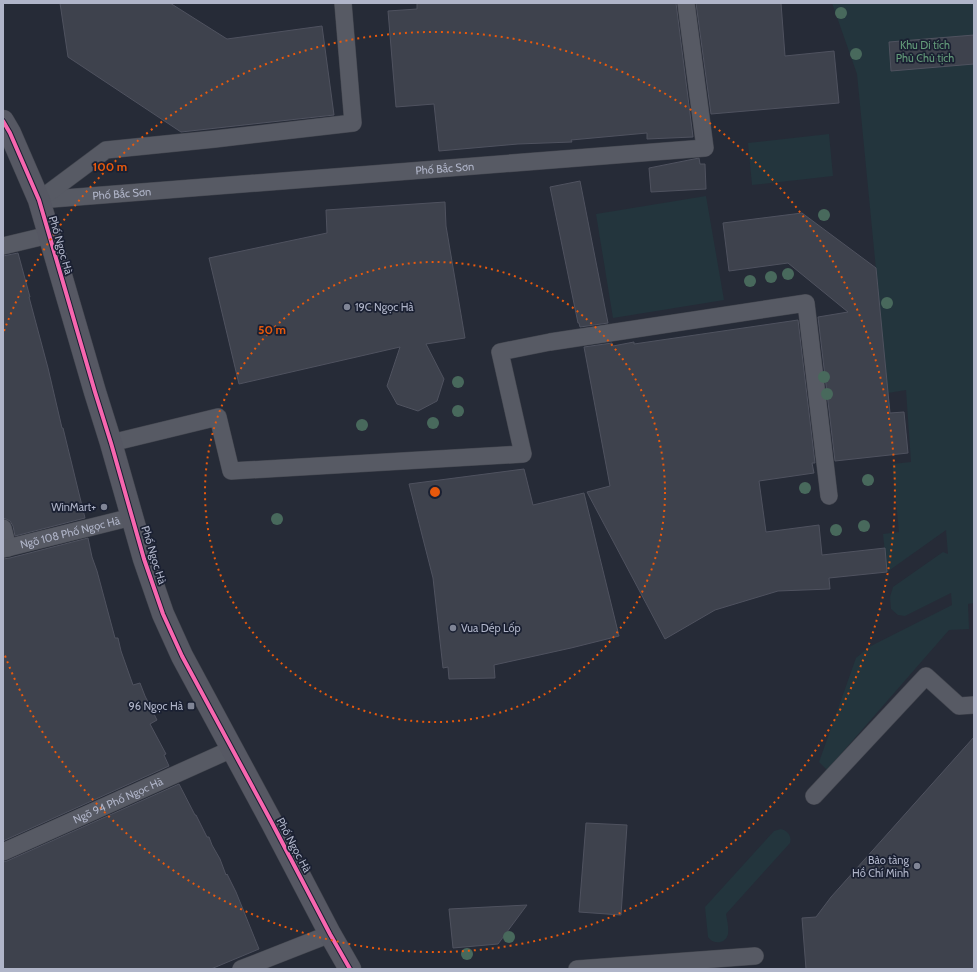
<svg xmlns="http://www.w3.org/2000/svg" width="977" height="972" font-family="Cabin,sans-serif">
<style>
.green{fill:#23353d}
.building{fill:#3e424d;stroke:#4f525f}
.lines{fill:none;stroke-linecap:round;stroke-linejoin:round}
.lane-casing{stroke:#42454e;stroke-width:18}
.secondary-casing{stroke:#42454e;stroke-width:23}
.lane{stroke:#575a64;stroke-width:17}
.secondary{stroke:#565863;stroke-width:22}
.cycleway-casing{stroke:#1a2032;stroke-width:6}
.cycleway{stroke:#f766af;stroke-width:4}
.tree{fill:#48695c}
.ring{fill:none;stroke:#e8590c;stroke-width:2;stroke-dasharray:2 4}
.poi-dot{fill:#808596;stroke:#1a2032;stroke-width:1.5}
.labels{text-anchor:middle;stroke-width:3.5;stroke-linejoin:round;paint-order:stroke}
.park-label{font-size:11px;fill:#649c7a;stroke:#1a2032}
.street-label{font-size:11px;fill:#b0b5c9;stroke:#1a2032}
.poi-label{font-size:11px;fill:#b0b5c9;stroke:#1a2032;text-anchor:end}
.centre{fill:#e8590c;stroke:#1a2032;stroke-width:2}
.ring-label{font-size:12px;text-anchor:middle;font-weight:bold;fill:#e8590c;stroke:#1a2032;stroke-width:3.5;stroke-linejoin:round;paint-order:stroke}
</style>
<rect width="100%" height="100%" fill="#262b37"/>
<!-- green -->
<path class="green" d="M832,3H974V603L968,604L969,629L949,630L827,770L819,762L856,658L869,647L952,605L951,593L905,616L898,615L891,609L890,597L893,587L943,552L948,554L946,530L887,572L883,534L899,532L892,464L911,462L906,390L888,393L857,74Z
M829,134L833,176L752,185L748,143Z
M706,196L724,300L613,318L596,214Z
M781,829C788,831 792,836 790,843L726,914C727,920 729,928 728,934C726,944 713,945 708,937L705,907L774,831Z"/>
<!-- building -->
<path class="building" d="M60,3H170L227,39L322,26L334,115L181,132L68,57Z
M417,3H676L693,137L647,139V133L571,140L572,142L518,144L439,151L434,104L396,107L388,11L417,9Z
M696,3H781L785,56L834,51L839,103L711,114Z
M974,35V64L891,71L889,42Z
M699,158L700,164H705L706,189L651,192L649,168Z
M580,181L608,323L580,327L579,323H578L550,187Z
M445,202L446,226L465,338L426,344L444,379L437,401L418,411L397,404L387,386L400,347L239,384L209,258L327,233L326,210Z
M802,213L876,268L890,413L904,412L908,453L835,461L818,317L848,312L788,263L729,271L723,223Z
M18,253L30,297H29L48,368L62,428H63L85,518L15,536L13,526L10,521L6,519L3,518V256Z
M798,320L815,463H812L814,473L759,481L766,532L819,525L822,555L885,548L887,572L829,578L830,589L778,591L715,610L665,639L587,492L610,486L584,347L612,343L613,346L634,342V344Z
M524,469L533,505L584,493L619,636L571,648L494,665L495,678L449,679L448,667L443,668L433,578L409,484Z
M88,538L92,557L97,571L115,638H118L121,651L133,685L140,683L145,696L157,720L150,724L166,754L164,755L169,766L3,841V559L10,558Z
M974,737V969H806L802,918L816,917L831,897Z
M179,784L195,815H196L207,837H209L212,845L220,859L226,875L227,874L236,892L259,949L211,969H3V862L7,861Z
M586,823L627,825L621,915L579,912Z
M527,905L498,944L453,948L449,909Z"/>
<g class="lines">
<!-- lane casing -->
<g class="lane-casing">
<g id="lane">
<path id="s1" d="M39,200L705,148L686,3"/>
<path d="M39,200L106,150L215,139L353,123L343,3"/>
<path d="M3,246L49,235"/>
<path d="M111,443L218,417L231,471L523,454L500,352L550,342L806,303L829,496"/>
<path d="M3,528L8,548"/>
<path id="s2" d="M3,549L132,517"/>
<path d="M814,796L926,676L959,706L974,705"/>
<path id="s3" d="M3,852L232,749"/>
<path d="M241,969L330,934"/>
<path d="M577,969L755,956"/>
</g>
</g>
<!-- secondary casing -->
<g class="secondary-casing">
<path id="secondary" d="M3,121L10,133L39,200L95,392L111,443L144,559L163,614L182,656L272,823L330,934L350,969"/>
</g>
<!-- lane -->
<use href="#lane" class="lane"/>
<!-- secondary -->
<use href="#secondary" class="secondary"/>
<!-- cycleway casing -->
<g class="cycleway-casing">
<path id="cycleway" d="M3,121L10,133L39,200L95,392L111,443L144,559L163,614L182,656L272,823L330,934L350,969"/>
</g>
<!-- cycleway -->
<use href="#cycleway" class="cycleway"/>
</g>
<!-- trees -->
<g class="tree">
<circle cx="841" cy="13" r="6"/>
<circle cx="856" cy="54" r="6"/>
<circle cx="824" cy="215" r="6"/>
<circle cx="788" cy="274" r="6"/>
<circle cx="771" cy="277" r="6"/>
<circle cx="750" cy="281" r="6"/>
<circle cx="887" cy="303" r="6"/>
<circle cx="824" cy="377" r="6"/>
<circle cx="458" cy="382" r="6"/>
<circle cx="827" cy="394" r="6"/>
<circle cx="458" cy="411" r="6"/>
<circle cx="433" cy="423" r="6"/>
<circle cx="362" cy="425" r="6"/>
<circle cx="868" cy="480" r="6"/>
<circle cx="805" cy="488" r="6"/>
<circle cx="277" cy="519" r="6"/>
<circle cx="864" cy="526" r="6"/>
<circle cx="836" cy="530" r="6"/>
<circle cx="509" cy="937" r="6"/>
<circle cx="467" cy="954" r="6"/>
</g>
<!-- distance rings -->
<g class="ring">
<circle cx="435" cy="492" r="230"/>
<path d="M4 331A460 460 0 1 1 4 653"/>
</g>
<!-- markers -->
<g class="poi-dot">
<circle cx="347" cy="307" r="4"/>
<circle cx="104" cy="507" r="4"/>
<circle cx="453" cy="628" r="4"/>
<rect x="187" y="702" width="8" height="8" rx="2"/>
<circle cx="917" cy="866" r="4"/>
</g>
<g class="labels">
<!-- park labels -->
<g class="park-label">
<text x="925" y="49">Khu Di tích<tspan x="925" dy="13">Phủ Chủ tịch</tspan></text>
</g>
<!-- street labels -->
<g class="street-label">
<text dy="4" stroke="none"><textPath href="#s1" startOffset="407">Phố Bắc Sơn</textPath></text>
<text dy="4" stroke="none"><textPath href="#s1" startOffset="83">Phố Bắc Sơn</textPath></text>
<text transform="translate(61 245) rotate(74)" y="4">Phố Ngọc Hà</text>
<text dy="4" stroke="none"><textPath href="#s2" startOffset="69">Ngõ 108 Phố Ngọc Hà</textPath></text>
<text transform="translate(154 555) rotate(73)" y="4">Phố Ngọc Hà</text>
<text dy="4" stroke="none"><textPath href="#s3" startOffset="126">Ngõ 94 Phố Ngọc Hà</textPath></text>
<text transform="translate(294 845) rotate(62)" y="4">Phố Ngọc Hà</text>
</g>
<!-- poi labels -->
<g class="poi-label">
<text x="355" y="311" text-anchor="start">19C Ngọc Hà</text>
<text x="96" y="511">WinMart+</text>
<text x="461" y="632" text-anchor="start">Vua Dép Lốp</text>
<text x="183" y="710">96 Ngọc Hà</text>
<text x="909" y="864">Bảo tàng<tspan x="909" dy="13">Hồ Chí Minh</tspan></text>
</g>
</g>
<circle cx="435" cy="492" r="6" class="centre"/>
<g class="ring-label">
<text x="110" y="171">100 m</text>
<text x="272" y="334">50 m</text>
</g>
<!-- border -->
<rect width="977" height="972" fill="none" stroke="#b0b5c9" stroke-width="8"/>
</svg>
